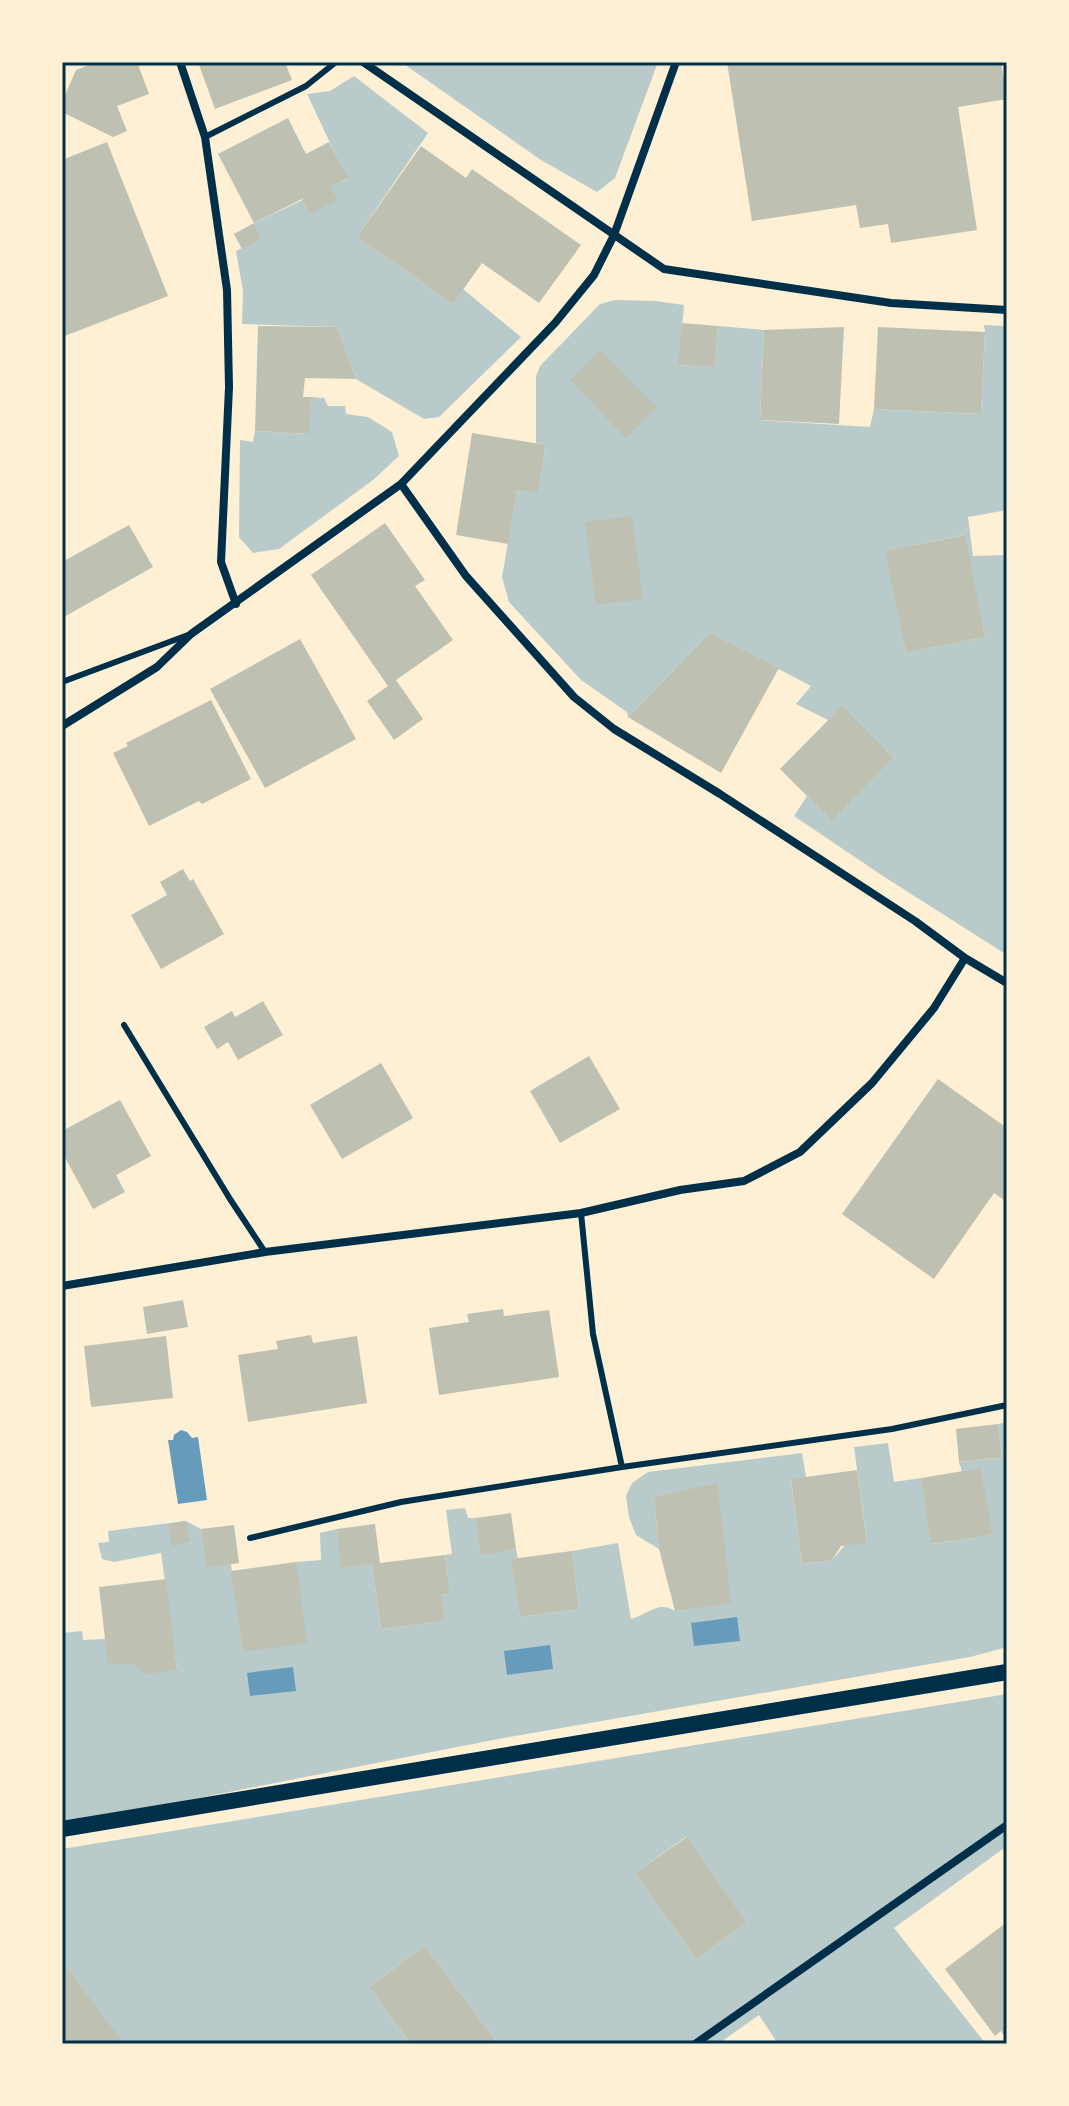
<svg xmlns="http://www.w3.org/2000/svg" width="1069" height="2106" font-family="Karla,sans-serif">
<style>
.green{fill:#b9caca;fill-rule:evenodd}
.water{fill:#669bbc}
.building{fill:#bec0b2}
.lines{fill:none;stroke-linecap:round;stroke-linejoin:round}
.service{stroke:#003049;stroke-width:6}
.minor{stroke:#003049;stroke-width:8}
.secondary{stroke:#003049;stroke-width:16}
.neatline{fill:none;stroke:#003049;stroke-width:3}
</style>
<rect width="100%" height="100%" fill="#fdf0d5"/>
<!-- green -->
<path class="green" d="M401,62H658L615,178L597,192L541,160Z
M354,76L428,133L357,237L453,304L463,289L521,337L439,417L424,419L356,379L337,327L242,324L243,291L236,251L262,239L254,223L347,179L307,94L330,91Z
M615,300L656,301L684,305L679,365L715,367L718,326L764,330L760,420L870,427L874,409L981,414L985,332L984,325L1007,326V510L968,517L973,556L1007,555V955L883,876L794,816L807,796L832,821L894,758L842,707L828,720L796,704L811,686L710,633L628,717L627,712L581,680L509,602L502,577L517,490L538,492L546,446L536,443V376L540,366L600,304ZM964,535L985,637L906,653L886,551Z
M311,397L324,398L328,406H345L346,414L368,417L392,432L399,456L373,480L279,549L253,553L239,537L240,440L253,442L255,431L308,434Z
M1007,1422V1647L970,1657L498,1739L62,1825V1633L82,1631L83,1640L106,1639L134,1663L177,1669L161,1553L114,1562L102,1559L98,1543L109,1542L108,1531L186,1521L201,1529L206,1567L231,1564L243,1651L296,1562L321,1560L320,1533L337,1529L342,1567L372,1564L381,1629L445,1621L442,1595L450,1594L445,1555L452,1554L446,1510L465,1508L468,1518H475L481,1554L516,1549L518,1558L512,1559L520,1617L579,1609L572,1551L618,1543L631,1619C648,1614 659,1600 675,1611L730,1602L718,1484L654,1497L659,1549L636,1535L629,1517L626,1496L632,1483L648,1472L802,1453L806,1477L791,1480L802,1564L832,1560L845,1545L867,1542L854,1447L888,1443L894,1482L921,1478L932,1544L991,1535L981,1469L962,1471L959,1462L1002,1457L998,1424Z
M1007,1694V1846L894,1928L986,2044H778L759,2015L718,2044H498L425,1946L369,1987L411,2044H123L62,1961V1849ZM686,1837L747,1923L696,1959L635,1873Z"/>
<!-- water -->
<path class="water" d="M181,1430L187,1432L192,1438L198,1437L207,1500L178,1504L168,1440H173L174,1435Z
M737,1617L740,1641L694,1646L691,1623Z
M550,1645L553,1669L507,1675L504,1651Z
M293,1667L296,1691L250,1696L247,1673Z"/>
<!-- building -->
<path class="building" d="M97,62H137L149,94L117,106L127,131L113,137L62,112V102L76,70Z
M198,62H285L292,80L215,109Z
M727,62H1001L1007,99L958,107L977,230L891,243L888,224L860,228L856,205L752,221Z
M288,118L306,154L329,142L348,178L331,187L338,200L310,214L302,199L254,223L218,154Z
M107,142L168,296L62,337V160Z
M421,146L466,178L472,169L581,245L539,303L482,263L453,304L357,237Z
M254,223L262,239L242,249L234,234Z
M682,323L718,326L715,367L678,365Z
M258,326L337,327L356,379L305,378L303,397H311L309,434L255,431Z
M844,327L839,424L760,420L764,330Z
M878,327L985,332L981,414L874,409Z
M601,350L657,408L626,438L570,380Z
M472,433L546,445L538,493L517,490L508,544L456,535Z
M632,516L643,599L596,605L585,522Z
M385,523L425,580L415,586L453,640L396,680L423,719L394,740L367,701L388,686L311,575Z
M129,525L153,567L62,618V562Z
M965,535L985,637L906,653L885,551Z
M710,633L779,668L721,773L628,717Z
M300,639L356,739L265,788L210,689Z
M211,700L251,779L202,804L199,801L149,826L113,753L128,746L126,743Z
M842,706L894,758L832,821L780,769Z
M183,869L190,881L193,879L224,934L161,969L131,915L167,895L160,882Z
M263,1001L283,1035L238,1060L228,1042L217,1049L204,1027L232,1011L235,1017Z
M589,1056L620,1109L560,1143L530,1091Z
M381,1063L413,1118L342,1159L310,1105Z
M938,1079L1007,1128V1202L994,1193L934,1279L842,1214Z
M120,1100L151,1156L116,1175L125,1192L93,1209L62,1152V1131Z
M183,1300L188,1327L147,1334L143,1307Z
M503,1309L504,1316L549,1310L559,1377L439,1395L429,1328L469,1322L467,1314Z
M311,1335L313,1343L357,1336L367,1403L248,1422L238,1355L278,1349L276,1341Z
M166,1336L173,1398L91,1407L84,1346Z
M998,1424L1002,1457L959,1462L956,1429Z
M981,1468L992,1535L931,1544L921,1478Z
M857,1470L867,1543L841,1546L832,1560L802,1564L791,1479Z
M718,1483L731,1603L675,1611L659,1549L654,1497Z
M511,1513L516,1549L481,1555L475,1518Z
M186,1521L190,1542L172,1546L168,1524Z
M375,1524L380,1563L445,1555L450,1594L442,1595L445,1621L381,1629L372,1564L341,1568L337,1529Z
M234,1525L239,1563L206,1568L201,1529Z
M572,1551L579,1609L520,1617L511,1559Z
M296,1562L307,1643L243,1652L231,1571Z
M166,1579L177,1670L145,1674L134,1663L108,1665L99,1587Z
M687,1837L747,1923L696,1959L635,1873Z
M1007,1922V2039L1001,2031L995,2036L945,1969Z
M425,1946L498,2044H411L369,1987Z
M62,1961L124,2044H62Z"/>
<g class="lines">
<!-- service -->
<path class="service" d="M205,137L306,86L336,62
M62,682L188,635
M124,1025L230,1199L265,1252
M581,1213L593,1334L622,1467L892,1429L1007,1405
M250,1538L401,1502L622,1467"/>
<!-- minor -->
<path class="minor" d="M180,62L205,137L227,290L229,387L221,562L236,604
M363,62L664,269L891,303L1007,310
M401,484L466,576L574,697L614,729L720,794L915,921L965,958L1007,983
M62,726L157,667L191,634L401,484L555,323L594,275L614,235L676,62
M62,1286L265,1252L581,1213L680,1190L744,1181L800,1152L872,1083L934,1008L965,958
M695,2044L1007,1825"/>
<!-- secondary -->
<path class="secondary" d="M62,1829L1007,1672"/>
</g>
<!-- border -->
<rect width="1069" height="2106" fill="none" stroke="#fdf0d5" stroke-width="128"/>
<rect x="64" y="64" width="941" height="1978" class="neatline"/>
</svg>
